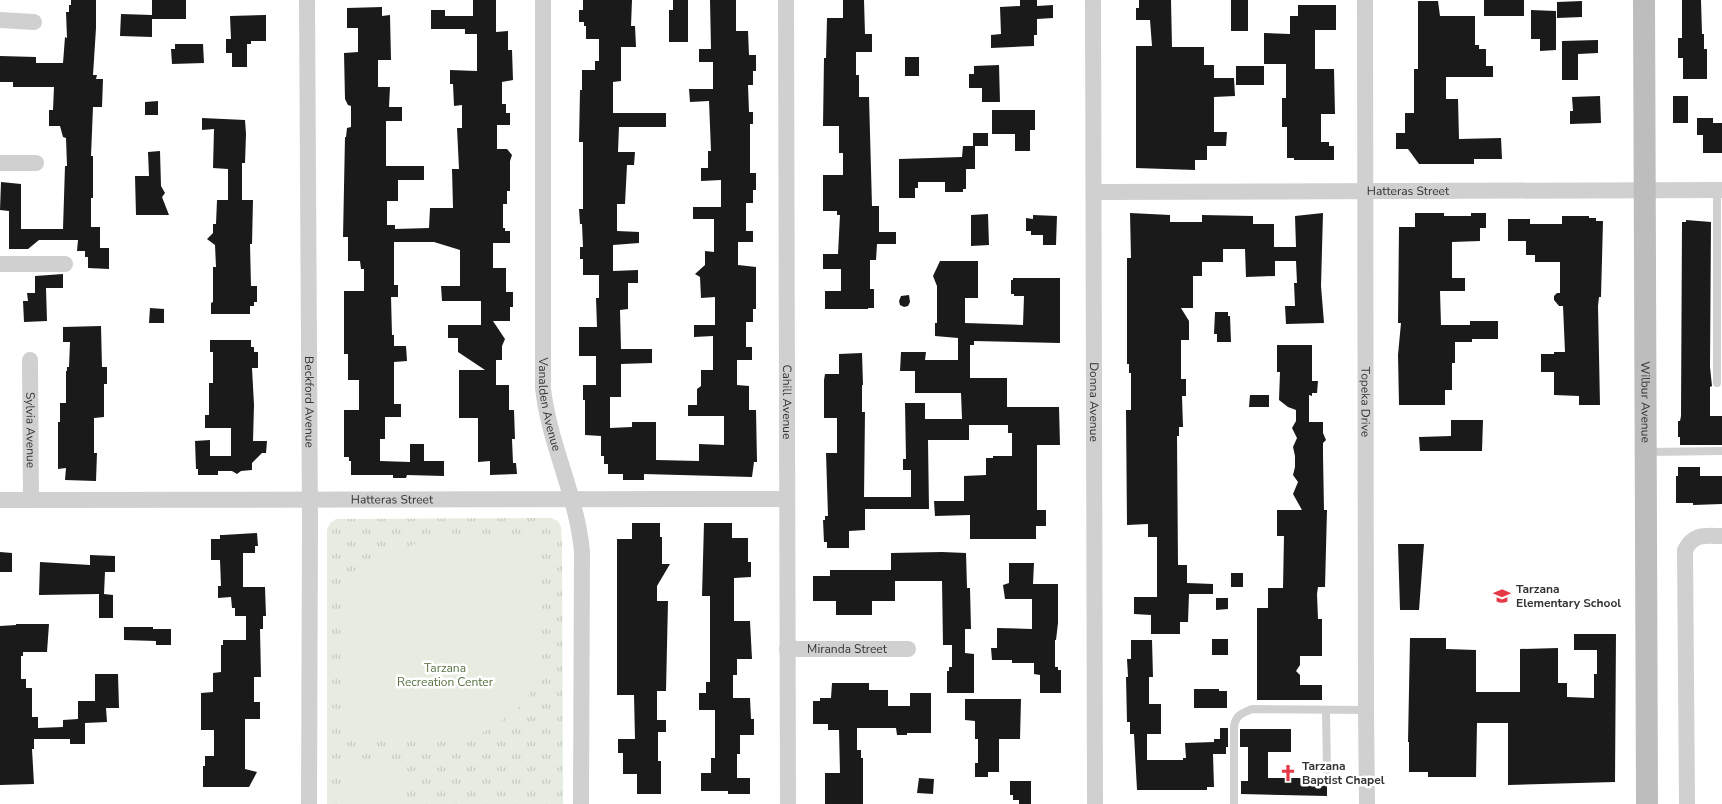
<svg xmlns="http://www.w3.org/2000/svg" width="1722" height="804" font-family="'Nunito Sans',sans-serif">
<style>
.park{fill:url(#park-tufts)}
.garden{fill:#e6ecdf}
.building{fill:#1a1a1a}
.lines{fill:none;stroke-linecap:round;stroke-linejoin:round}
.service{stroke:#d0d0d0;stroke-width:8}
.minor{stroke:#d0d0d0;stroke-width:16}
.secondary{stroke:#bdbdbd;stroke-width:22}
.labels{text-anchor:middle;stroke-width:5;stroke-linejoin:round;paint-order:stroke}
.street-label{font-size:12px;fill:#333;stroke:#fff}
.poi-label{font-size:12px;font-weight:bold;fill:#333;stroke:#fff;text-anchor:start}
.park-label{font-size:12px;fill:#56703f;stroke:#fff}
</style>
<defs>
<pattern id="park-tufts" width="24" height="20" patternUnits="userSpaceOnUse" patternTransform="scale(1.25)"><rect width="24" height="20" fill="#e6ecdf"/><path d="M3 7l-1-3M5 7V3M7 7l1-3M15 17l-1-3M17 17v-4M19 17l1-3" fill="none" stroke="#c6cbc0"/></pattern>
</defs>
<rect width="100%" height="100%" fill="#fff"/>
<!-- park -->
<path class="park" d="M551,518L558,521L561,527L562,546L563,804H327V530L330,523L336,519Z"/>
<!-- garden -->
<path class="garden" d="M537,540L540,544L542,674L524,703L500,722L470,740H350L346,736L345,589L374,560L422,541Z
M341,759H405V804H341Z"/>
<!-- building -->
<path class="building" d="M71,0H96V28L93,75H97L96,79H103L102,107H93L91,156H93V198H91V227H100V248H109V269L88,268V257H85V251H77L78,240H39L28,249H9V211L0,210L1,182L21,184V229H63L65,166H67L66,138L63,137L60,126H49V110H53L54,87H13V82H0V56L36,57V63H63L65,37L67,38L66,12H69V5H71Z
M152,0H186V19H152V37L120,36L121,14L152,15Z
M473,0H496V32L508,31V50H512L513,80L502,82V104H506V113H510V125H497V149H507L512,155L510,161V191H507V204H503V228H505V231H510V243H493V268H506V292H513V307H510V321H493L505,339L502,346V360H496V385H509V410H514L515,439H512L513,463H516L517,474L490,475V461L478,462V418H459V370H485L458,352V338H448V325H481V301H442L441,286H460V250L434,242H394V285H398V297H391L392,335H394V346H406L407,361L394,362V404H401V417H385V439H380V461L410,462V444H424V461H444V476L407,475L406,478H393V475H351V461H349V457H344V410H359V380H348V354H344V291H364V269H361L360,261H348V237H343L345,137H346L347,128L351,127V106L348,105L345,99L344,53L358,52V28H347V8L382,7V16L390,15L391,60H378V87H390L389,107H402V121H386V166H424V180H398V201H387V225H395V229L429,228L430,208H453L452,169H459L457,128H462V105L454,106L453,84H450V70L477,71V34H465V29H431V10H445V16H473Z
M583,0H632L631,26H635L636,47H621V81L613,82V113H666V127H619L618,152H635L634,165H627L625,204H617V231L639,232V243L613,245V271L638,270V283H628V309L620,310L621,349H652V363L621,364V397H610V428L632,427V422H656V460L699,461V444L724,445V416H688V405H697V389L701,386V370H713V336L694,337V325H715V297L701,298L700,277L695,274L705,265V251L714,252V219H693V207H721V180L701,181V168H708V151H711L709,101L690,102L689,89H713V62H699V49H711L710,0H736V31H748L749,55H756V71H753V85H748L749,112H753V124H750V173H756V190H753V203H746V231H753V242H738V265L756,267V309H753V322H746V347H752V360H737V385L749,386V410H756L757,462H754L752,477L644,474V480H623V474H608V464H604V456H601V436L585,435V400H583V385H596V356H579V327H597L596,298H599V275H583V259H580V247H583L582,224H580L579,209H583V142H579L580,90H582V70H595V61H599V39H586V26H584V22H579V10H583Z
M673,0H688V42H669V10H673Z
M843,0H864L865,34H872V52H856V75H859V97H869L872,206H879V232H896V244H877L876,260H870V289H874V308H868V309H825V291H841V269H823V254H838L840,215H837V211H823V175H843V153H839V126H823L824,58H826L827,18H843Z
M1020,0H1037V6L1053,5V18L1037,19V35H1034V46L991,48V35L1001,34L1000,7L1020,6Z
M1139,0H1171L1172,47H1204V65H1214V78H1234L1235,96L1214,97V132H1227L1226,146H1207V160H1195V170L1136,168V46H1152L1150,20H1136V8H1139Z
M1231,0H1248V31H1231Z
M1484,0H1524V16H1484Z
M1682,0H1701L1702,34H1704V49H1707V79H1683V58H1678V38H1682Z
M1418,1H1438L1440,16H1475V45H1479V49H1486V66H1493V77H1446V99H1458L1459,139L1501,138L1502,159H1474V164H1419L1408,149H1396V133H1405V113H1414V69H1418Z
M1582,1V17L1557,18V2Z
M1298,5H1336V30H1315V69H1334L1335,114H1321V142H1329V146H1334V160H1294V158H1287V127H1282V98H1286V64H1264V33L1290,34V16H1298Z
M1531,10L1556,11V50L1540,51V39H1531Z
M266,15V41H251V44H247V67H232V53H226V39H231L230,16Z
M1598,40V53L1578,54V80H1562V41Z
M175,44H203L204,63L172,64L171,49H175Z
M905,57H919V76H905Z
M999,65L1000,102H982V88H969V74H974V66Z
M1236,66H1264V85H1236Z
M1600,96L1601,123L1570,124V111H1573L1572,97Z
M1673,96H1688V123H1673Z
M158,101V115H145V102Z
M992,110H1035V130H1030V151H1015V134H992Z
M202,118L245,120L246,134L245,163H242V200H253L252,244H250L251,286H257V302H254V306H250V314H211V303L213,302V267H216L215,245L207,239L213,233V224H216L217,200H228V169L213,168L214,129L202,130Z
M1697,118H1713V123H1722V153H1703V135H1697Z
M973,133H988V146H973Z
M963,146H975V169H966V189H963V192H945V182H918V188H915V198H899V159L962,157Z
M160,151L161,186L165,193L162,197L169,215H136L135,176H149L148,152Z
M1130,213L1170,215V222H1202V215L1253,216V224H1274V247H1296L1295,216L1323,213L1321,286L1324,323L1286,324L1285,306H1295L1294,283H1297L1296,261H1275V276L1246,277L1245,249H1223V262H1202V276H1193V308H1181L1189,321V340H1181V379H1186V396H1182L1183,427H1179V436H1177L1178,565H1187V583L1213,584V594H1189L1188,622H1180V634H1151V615L1134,614V597H1157V537H1148V524L1127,525L1126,410H1131V373H1129V364H1127V258H1131Z
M1415,213H1444V216H1471V213H1486V228H1480V241L1452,242V278H1465V291H1440L1441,325H1470V321H1498V339H1472V342H1455V363H1452V390H1445V405H1399L1398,355L1401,323H1398L1399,227H1415Z
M988,214L989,245L971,246V215Z
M1033,215L1057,216L1056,245H1043V235H1031V231H1026V218L1033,219Z
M1562,216H1589V218H1596V221H1603L1601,297H1599L1598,306L1600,405H1579V396L1554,395V372H1541V354H1554V352H1565L1563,306H1559L1554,300V296L1557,293H1560V262H1535V255H1526V241H1508V219H1530V224H1562Z
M1686,220L1711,222L1710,367L1712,386L1710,387V416H1722V445H1680V437H1678V421H1680L1681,416L1682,222H1686Z
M940,261H978V298H965V323L1023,325L1024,296H1014V294H1011V280H1013V278H1060V343L974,341V345H970V378H1007V407H1059L1060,445H1037V510H1046V526H1036V539H970V515L935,516L934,501H964V476L986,475V458H993V456H1012V433H1008V425H969V440H928L929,509H865V530L849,531V548H827V542H824L823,520H825V516H828L826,453H837V418H824V380L825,374H839V354L862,353L863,385H862V412H865L864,497H911V470H903V459H906L905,403H925V419H962L961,393H915V371H900L901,352H926L925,360H958V338L935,336V323H937V286L933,276Z
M63,274V288H46L47,321L24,322L23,301H28L27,293H35V276Z
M909,295L910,302L908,306L904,307L900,305L899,301L901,296Z
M150,308L164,309V323H149Z
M1215,312H1228V316H1230L1231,342H1217V334H1214Z
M101,326L102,367H107V384H104V417L94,418V453H97L96,481L65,480L66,468L58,469V422H60V403H66V371H67V367H69L70,342H63V327Z
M210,340H251V347H254V352H258V368H252L254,405L253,441H267L266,453H262L252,463V470L241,471L237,474L232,471H218V475H198V469H196L195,441L210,440V456H231V428H205V415H209V383H213V352H210Z
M1277,345H1312V381H1318L1317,393H1312V396L1309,395V422H1323V433L1326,440L1323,443V455L1324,510H1327L1325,587H1318L1317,594L1318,619H1322V656H1300V665L1296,671L1300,675V685H1322V700H1257V608H1268V588H1283L1284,536H1277V510H1302L1293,494L1298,482L1293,475L1295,467V456L1293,447L1297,438L1292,428L1296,421V410L1288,407L1279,400L1280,372H1277Z
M1250,395H1269V407H1249Z
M1451,420H1483L1482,451H1420L1419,437L1451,436Z
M1678,467H1700V476H1722V504L1693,505V503H1676V476H1678Z
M632,523H660V537H662V564H670L657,586V601H668L666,691H657V720H666V732H658V761H661V794H637V774H623V753H618V739H635L634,695H617V539H632Z
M704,523H732V538H748V562H751V577L734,578V621H750L752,659H737V675H733V698H750L751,719H754V735H740V754H737V778H750V794H728V791H701V773H711V758H715V710H699V693H706V682H710V596H702Z
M257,533L258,546H255V553H243V587H265L266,616H263V629H260L261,677H254V702H260V719H245V769L257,772L249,787H203V766H205V756H214V730H201V693L213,692V673L221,672V645H223V640H246V616H235V608H232L231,597L218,598V586H221L220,560H211V539H220V535H223Z
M1398,544H1424L1419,610H1400Z
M0,552L12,553V572H0Z
M942,552L966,553L967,588H970L971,629H965V653L974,654V693H947V671H949V667H952V645H943L942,581H895V601H872V615H836V601H813V576H830V570H891V553Z
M90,555L115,556V572H105L104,594L113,595V618H99V594L39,595L40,562L90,565Z
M1009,563H1034L1033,584H1058V623L1056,640H1055V667H1058V670H1061V693H1040V675L1034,674V663H1012V660H992L991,648H997V628L1032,629V599H1005L1003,585L1009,583Z
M1231,573H1243V587H1231Z
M1216,598H1228V609L1216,610Z
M16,624H49L47,652H23V656H21V679H26V688H32V717H38V728L63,727V720L78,719V701H95V674H118L119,708H106L107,722L85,723V744H70V739H34V749H32L34,784L0,785V626L16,625Z
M124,627H153V629H171V645H156V641L124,640Z
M1574,634H1616L1615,782L1508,785V723H1477L1476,777H1428V772H1409V742H1408L1410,638H1446V649L1476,650V692H1520V649L1558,648V683H1567V697L1594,698V674H1597V650H1574Z
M1212,639H1228V655H1212Z
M1131,640H1152L1153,677H1149V704H1161V734H1147V760H1183V758H1186L1185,743L1214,742V739H1220V728H1228V747H1226V754H1213L1214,787H1207V790H1137L1134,734H1130V722H1127L1126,677H1128L1127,659H1131Z
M832,683H869V690H888V706H910V693H931V733H907V735H897L896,728H857V750H861V758H863V804H825V773H840L839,730H828V724H813V701H820V698H831Z
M1194,689H1219V691H1227V708H1194Z
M965,699H1021L1020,739H999V772H988V777H975V763H978V739H975V721L965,720Z
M1240,729H1291V752H1268V778H1327V796L1241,794V781H1248V747H1240Z
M919,778L934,779L933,794L917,793Z
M1010,781H1031V804H1019V800H1013V795H1010Z"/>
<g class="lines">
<!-- service -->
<path class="service" d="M1717,190V383
M1648,452L1722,451
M1326,710L1327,770
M1234,804V726C1236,715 1242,713 1252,709L1366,710"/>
<!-- minor -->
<g class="minor">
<path id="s1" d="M307,0L310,523L309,804"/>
<path id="s2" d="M543,0V388C549,444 577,495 582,552L581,804"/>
<path id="s3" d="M786,0L788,804"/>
<path id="s4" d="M1093,0L1095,804"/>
<path id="s5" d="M1365,0L1366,710L1367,804"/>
<path d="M0,20L34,22"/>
<path d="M0,163H36"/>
<path id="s6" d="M1094,192L1722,190"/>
<path d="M0,264H65"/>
<path id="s7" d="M30,360L31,500"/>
<path id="s8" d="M0,500L786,499"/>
<path id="s9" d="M787,649H908"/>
<path d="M1687,804L1685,550C1694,533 1705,536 1722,536"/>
</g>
<!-- secondary -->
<path class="secondary" id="s10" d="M1644,0L1647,804"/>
</g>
<!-- icons -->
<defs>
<g id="school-bare" transform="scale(1.35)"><path d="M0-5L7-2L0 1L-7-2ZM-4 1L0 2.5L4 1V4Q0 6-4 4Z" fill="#e63946" stroke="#fff" stroke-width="2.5" paint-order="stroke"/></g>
<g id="church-bare" transform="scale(1.35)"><path d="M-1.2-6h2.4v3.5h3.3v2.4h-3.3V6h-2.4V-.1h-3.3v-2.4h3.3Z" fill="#e63946" stroke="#fff" stroke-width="2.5" paint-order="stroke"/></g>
</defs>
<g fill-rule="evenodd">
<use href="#school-bare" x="1502" y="596"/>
<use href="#church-bare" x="1288" y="773"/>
</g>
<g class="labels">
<!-- street labels -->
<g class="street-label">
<text dy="4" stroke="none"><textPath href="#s6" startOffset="314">Hatteras Street</textPath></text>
<text dy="4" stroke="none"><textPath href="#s1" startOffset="402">Beckford Avenue</textPath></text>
<text dy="4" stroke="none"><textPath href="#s3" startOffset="402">Cahill Avenue</textPath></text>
<text dy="4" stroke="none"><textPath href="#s4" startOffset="402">Donna Avenue</textPath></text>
<text dy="4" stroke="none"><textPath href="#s5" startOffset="402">Topeka Drive</textPath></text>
<text dy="4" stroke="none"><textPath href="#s10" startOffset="402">Wilbur Avenue</textPath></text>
<text dy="4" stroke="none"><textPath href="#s2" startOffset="405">Vanalden Avenue</textPath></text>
<text dy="4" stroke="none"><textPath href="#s7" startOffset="70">Sylvia Avenue</textPath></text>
<text dy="4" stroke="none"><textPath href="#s8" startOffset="392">Hatteras Street</textPath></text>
<text dy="4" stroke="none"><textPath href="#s9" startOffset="60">Miranda Street</textPath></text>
</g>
<!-- poi labels -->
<g class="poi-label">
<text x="1516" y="593">Tarzana<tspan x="1516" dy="14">Elementary School</tspan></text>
<text x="1302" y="770">Tarzana<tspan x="1302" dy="14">Baptist Chapel</tspan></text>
</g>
<!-- park labels -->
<g class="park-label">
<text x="445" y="672">Tarzana<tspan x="445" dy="14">Recreation Center</tspan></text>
</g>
</g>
</svg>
